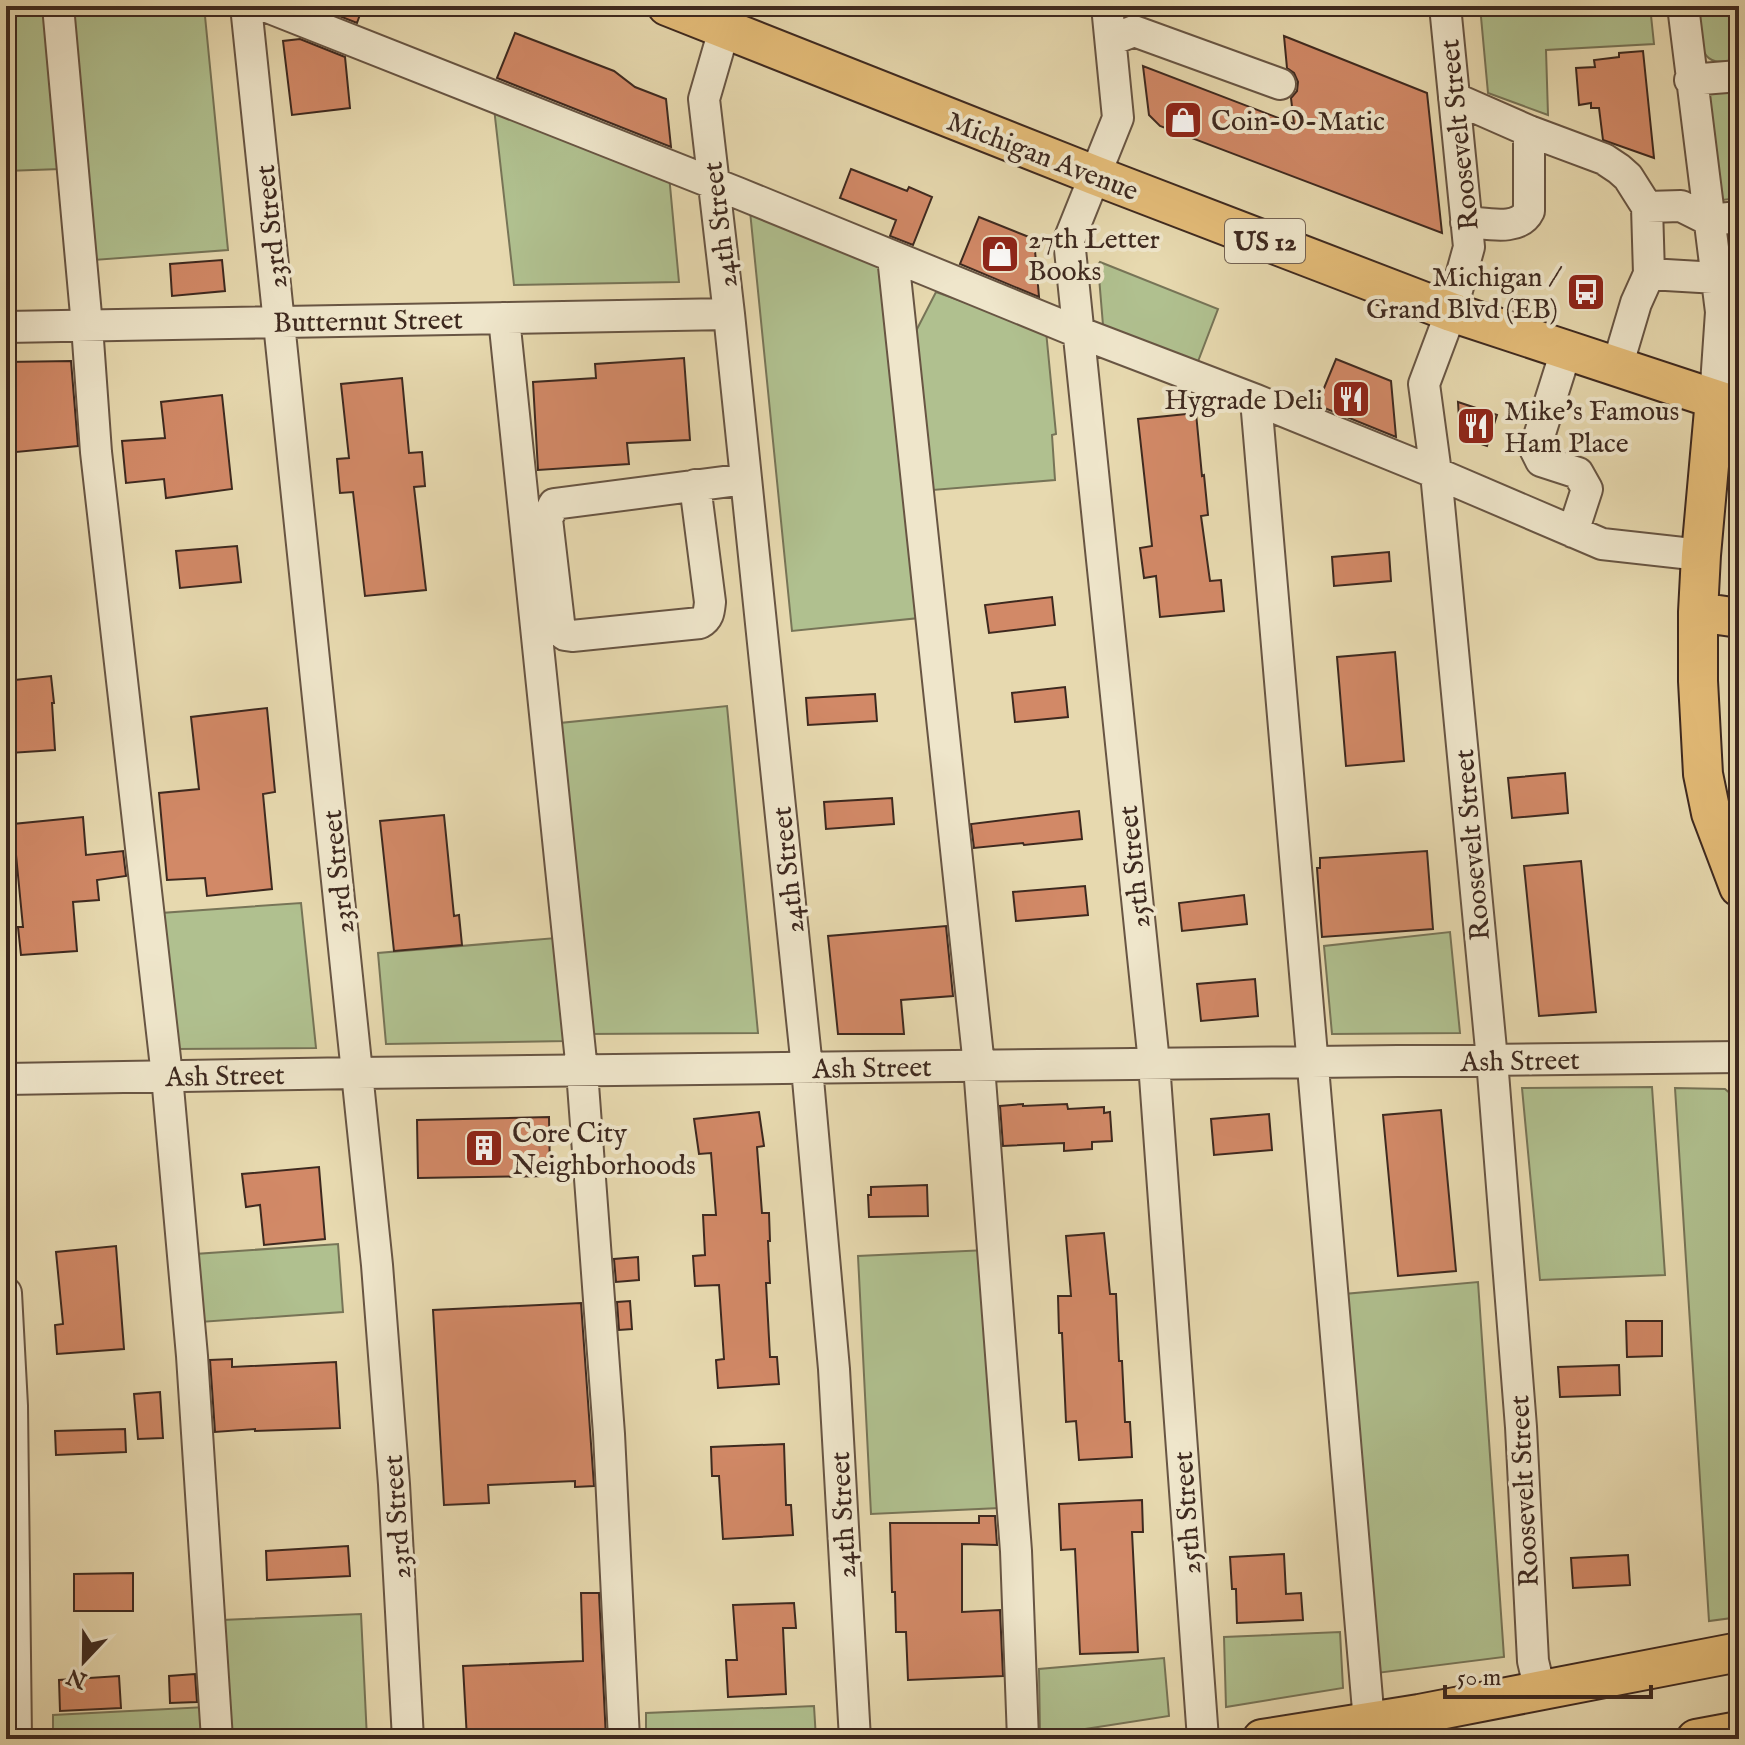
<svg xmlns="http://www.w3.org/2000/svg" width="1745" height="1745" font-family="'IM FELL English',serif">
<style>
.green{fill:#b0c08f;stroke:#777457;stroke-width:2}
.building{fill:#d28967;stroke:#3e291f;stroke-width:2}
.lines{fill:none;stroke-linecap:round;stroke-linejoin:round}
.minor-casing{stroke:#685543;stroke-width:34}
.major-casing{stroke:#3e291f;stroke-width:42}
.minor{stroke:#efe6cb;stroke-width:30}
.major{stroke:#e4bc78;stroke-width:38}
.labels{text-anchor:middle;stroke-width:8;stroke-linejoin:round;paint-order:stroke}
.shield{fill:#efe6cb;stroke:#736253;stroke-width:2}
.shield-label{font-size:26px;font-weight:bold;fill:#3e291f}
.poi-label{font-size:28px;fill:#3e291f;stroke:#efe6cb;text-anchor:start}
.street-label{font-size:28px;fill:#3e291f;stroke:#efe6cb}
</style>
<rect width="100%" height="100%" fill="#e7d9af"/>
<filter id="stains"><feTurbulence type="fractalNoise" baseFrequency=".0025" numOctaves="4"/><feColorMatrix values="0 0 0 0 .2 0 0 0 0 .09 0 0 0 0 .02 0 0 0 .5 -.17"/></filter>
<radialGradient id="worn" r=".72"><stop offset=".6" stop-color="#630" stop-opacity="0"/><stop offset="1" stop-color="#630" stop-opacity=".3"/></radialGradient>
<!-- green -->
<path class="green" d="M6,6H46L60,169L6,171Z
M69,6H204L228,250L94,260Z
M1480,6H1650L1654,44L1546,50L1548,115L1488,93Z
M1698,6H1739V60C1725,61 1711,66 1704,52Z
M1739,88V198L1722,200L1708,91Z
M494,108L669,175L679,282L514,285Z
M750,211L883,264L919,618L792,631Z
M1100,262L1218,309L1197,364L1103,325L1098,265Z
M936,292L1046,331L1056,434L1052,435L1055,480L933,490L915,333Z
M727,706L758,1033L586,1034L560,723Z
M301,903L316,1048L173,1049L161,913Z
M1450,932L1460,1033L1332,1034L1324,946Z
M556,938L567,1041L386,1044L378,953Z
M1652,1087L1665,1275L1540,1280L1522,1088Z
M1675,1088L1725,1089L1739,1101V1617L1709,1621Z
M338,1244L343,1312L200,1322L195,1254Z
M987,1250L1000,1508L871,1514L858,1256Z
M1478,1282L1504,1657L1377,1673L1344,1294Z
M361,1614L367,1739H227L222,1620Z
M1340,1632L1343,1688L1226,1707L1224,1637Z
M1164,1658L1169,1716L1040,1736L1039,1669Z
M814,1706L816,1739H646V1713Z
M206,1707L207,1739H53V1715Z"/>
<!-- building -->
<path class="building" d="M314,6H363L357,23Z
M515,33L614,71L635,87L666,99L671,147L497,78Z
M1284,36L1427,93L1442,233L1160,126L1149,115L1143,66L1294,124L1291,98L1297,91L1298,82L1294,73L1287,68Z
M300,39L345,57L350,108L292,115L283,41Z
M1643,51L1647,90L1654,158L1603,140L1599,108H1591V103L1579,105L1576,68L1595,67L1594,60L1619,57V53Z
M851,169L907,191L909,187L932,197L913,245L890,236L896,220L840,198Z
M979,217L1034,239L1039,297L960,264Z
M222,260L225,291L172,296L170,264Z
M684,358L690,440L627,443L629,464L538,470L533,382L596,378L595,364Z
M1336,359L1391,381L1396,437L1317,405Z
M71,361L78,446L6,453V362Z
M402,378L409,453L422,452L425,486L414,487L426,590L365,596L353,492L340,493L337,459L349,458L341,384Z
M222,395L232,489L166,498L164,479L126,483L122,441L165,438L161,402Z
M1458,402L1497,415L1487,446L1460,437Z
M1196,413L1202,476L1204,475L1208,515L1201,516L1210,581L1221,580L1224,611L1160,617L1156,576L1144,578L1140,548L1152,546L1138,419Z
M237,546L241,582L180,588L176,551Z
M1389,552L1391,581L1334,586L1332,557Z
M1052,597L1055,625L989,633L985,605Z
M1395,652L1404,761L1346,766L1337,657Z
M51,676L54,703H52L55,750L10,753L6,681Z
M1065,687L1068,717L1015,722L1012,693Z
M875,694L877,721L808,725L806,698Z
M267,708L275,792L263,794L272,889L207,896L205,878L167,880L159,793L199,789L191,717Z
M1565,773L1568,813L1512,818L1508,778Z
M892,798L894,824L826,829L824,802Z
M1079,811L1082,839L1024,845L1023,843L974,848L971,824Z
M444,815L454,916L459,915L462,945L394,951L380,821Z
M83,817L86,855L123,851L126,876L97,880L99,900L73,902L77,951L21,955L18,927H23L13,824Z
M1427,851L1433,929L1322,937L1317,868H1320V858Z
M1581,861L1596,1012L1539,1016L1524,866Z
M1085,886L1088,915L1016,921L1013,892Z
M1244,895L1247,924L1182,931L1179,903Z
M946,926L953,996L901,1000L904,1034H838L828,936Z
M1255,979L1258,1016L1201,1021L1197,984Z
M1023,1104V1106L1067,1104L1068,1109L1104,1107V1113L1110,1112L1112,1141L1092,1142V1149L1064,1151V1143L1003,1146L1000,1106Z
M1441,1110L1456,1271L1398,1276L1383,1115Z
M759,1112L764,1146L757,1147L762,1213H769L770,1241H768L770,1283H766L770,1357H777L779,1384L718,1388L716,1360L724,1359L719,1285L695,1286L693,1256L705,1255L703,1215H716L711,1153L699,1154L694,1119Z
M1269,1114L1272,1150L1214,1155L1211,1119Z
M549,1117L550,1176L418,1178L417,1120Z
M319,1167L325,1239L264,1245L260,1205L246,1207L242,1174Z
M927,1185L928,1216L869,1217L868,1195H871V1187Z
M1104,1233L1110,1294H1116L1119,1361H1122L1125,1422H1130L1132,1457L1079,1460L1076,1421L1066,1422L1062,1333H1059L1058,1296H1071L1066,1236Z
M116,1246L124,1349L57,1354L55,1325L63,1324L56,1252Z
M638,1257L639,1280L616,1282L614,1259Z
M630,1301L632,1329L619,1330L617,1302Z
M581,1303L594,1486L575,1487V1481L488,1485L489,1503L444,1505L433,1310Z
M1626,1321H1662V1356L1627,1357Z
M232,1359V1367L336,1362L340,1428L255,1431V1429L215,1432L210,1360Z
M1619,1365L1620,1395L1560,1397L1558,1367Z
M160,1392L163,1438L138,1439L134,1394Z
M125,1429L126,1452L56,1455L55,1431Z
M784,1444L786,1505H791L793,1535L723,1539L719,1476H712L711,1447Z
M1142,1500L1143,1532H1132L1138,1652L1080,1654L1075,1549L1061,1550L1059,1504Z
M979,1516H995L997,1545L962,1544V1612L1000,1610L1003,1676L908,1680L906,1632H896L895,1592H892L890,1523H979Z
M348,1546L350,1576L267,1580L266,1551Z
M1284,1554L1286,1594L1301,1593L1303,1620L1237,1623L1236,1589H1232L1230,1557Z
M1628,1555L1630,1585L1573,1588L1571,1558Z
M133,1573V1611H74V1574Z
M581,1593H599L606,1739H467L463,1666L583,1661Z
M794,1603L796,1628H783L786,1694L728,1697L726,1660H737L733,1605Z
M195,1674L197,1702L170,1703L169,1676Z
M119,1676L121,1708L60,1711L59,1680Z"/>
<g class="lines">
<!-- minor casing -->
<g class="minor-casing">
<path id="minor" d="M58,6L87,326L96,452L167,1076L192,1356L217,1739
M246,6L377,1265L394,1484L408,1739
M265,6L738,193L1078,332L1256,400L1436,473L1602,544L1701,555
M731,6L704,99L729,314L807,1068L834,1369L855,1739
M1107,6L1118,118L1069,240L1154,1063L1203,1739
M1445,6L1469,247L1451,312L1424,384L1436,473L1492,1060L1521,1427L1533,1661L1540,1691
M1683,6L1721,312L1715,399
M1111,40L1134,31L1280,84
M1690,80L1739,76
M1454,98L1529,131L1604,159L1619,169L1628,177L1647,207L1681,206L1709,220L1739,217
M1647,207L1649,274
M1466,222C1486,223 1519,232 1529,211V131
M893,257L979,1066L1016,1551L1023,1739
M504,318L582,1071L609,1434L624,1739
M6,327L729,314
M1566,351L1535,449L1541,461L1578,473L1587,489L1573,532
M1617,367L1636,303L1649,274L1717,278
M1256,400L1369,1722
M695,485L710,602C709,611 709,618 700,623L572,636L565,635L560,631L547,519L554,504L746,479
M6,1079L357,1073L1739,1057
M6,1293L12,1406L16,1739"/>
</g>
<!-- major casing -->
<g class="major-casing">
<path id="major" d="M667,6L1094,175L1451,312L1739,407
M1715,399L1701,555L1698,612V681L1703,774L1711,813L1739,887
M1698,612L1739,618
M1262,1739L1419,1714L1739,1652
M1696,1739L1739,1731"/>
</g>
<!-- minor -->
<use href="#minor" class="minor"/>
<!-- major -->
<use href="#major" class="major"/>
</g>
<!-- icons -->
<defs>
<g id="shop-square" transform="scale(2)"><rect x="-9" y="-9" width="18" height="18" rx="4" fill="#8f2418" stroke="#efe6cb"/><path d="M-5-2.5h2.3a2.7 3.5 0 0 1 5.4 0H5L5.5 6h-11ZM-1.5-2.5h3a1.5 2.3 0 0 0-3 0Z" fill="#fff"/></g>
<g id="bus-square" transform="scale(2)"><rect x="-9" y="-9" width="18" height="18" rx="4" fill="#8f2418" stroke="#efe6cb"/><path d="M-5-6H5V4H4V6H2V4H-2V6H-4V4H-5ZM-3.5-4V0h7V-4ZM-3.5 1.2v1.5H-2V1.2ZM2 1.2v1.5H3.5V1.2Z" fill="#fff"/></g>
<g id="restaurant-square" transform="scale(2)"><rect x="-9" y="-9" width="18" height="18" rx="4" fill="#8f2418" stroke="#efe6cb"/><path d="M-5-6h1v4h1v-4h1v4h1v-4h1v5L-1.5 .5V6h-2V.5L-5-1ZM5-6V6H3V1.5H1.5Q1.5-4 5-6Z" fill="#fff"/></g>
<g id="building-square" transform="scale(2)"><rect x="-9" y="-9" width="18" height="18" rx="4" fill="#8f2418" stroke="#efe6cb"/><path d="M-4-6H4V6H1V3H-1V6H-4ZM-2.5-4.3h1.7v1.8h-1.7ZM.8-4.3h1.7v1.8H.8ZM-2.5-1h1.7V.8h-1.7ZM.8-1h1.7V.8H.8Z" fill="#fff"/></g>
</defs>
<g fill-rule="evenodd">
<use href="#shop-square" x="1183" y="120"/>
<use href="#shop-square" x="1000" y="254"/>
<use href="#bus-square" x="1586" y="292"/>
<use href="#restaurant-square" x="1351" y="399"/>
<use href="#restaurant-square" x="1476" y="426"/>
<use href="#building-square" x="484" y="1148"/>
</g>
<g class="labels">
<!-- shield labels -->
<rect class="shield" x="1225" y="219" width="80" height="44" rx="6"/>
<g class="shield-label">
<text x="1265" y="250">US 12</text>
</g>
<!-- poi labels -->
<g class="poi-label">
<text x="1211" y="130">Coin-O-Matic</text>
<text x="1028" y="248">27th Letter<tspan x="1028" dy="32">Books</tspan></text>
<text x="1558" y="286" text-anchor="end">Michigan /<tspan x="1558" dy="32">Grand Blvd (EB)</tspan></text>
<text x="1323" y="409" text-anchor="end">Hygrade Deli</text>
<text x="1504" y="420">Mike's Famous<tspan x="1504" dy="32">Ham Place</tspan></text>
<text x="512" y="1142">Core City<tspan x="512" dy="32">Neighborhoods</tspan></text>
</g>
<!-- street labels -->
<g class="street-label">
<text transform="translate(1458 135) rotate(-96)" y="10">Roosevelt Street</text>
<text transform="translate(1043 155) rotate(21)" y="10">Michigan Avenue</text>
<text transform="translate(719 225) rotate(-97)" y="10">24th Street</text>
<text transform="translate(270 227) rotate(-96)" y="10">23rd Street</text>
<text transform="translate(368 320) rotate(-1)" y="10">Butternut Street</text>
<text transform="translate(1471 845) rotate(-95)" y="10">Roosevelt Street</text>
<text transform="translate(1133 867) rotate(-96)" y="10">25th Street</text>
<text transform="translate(787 870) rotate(-96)" y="10">24th Street</text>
<text transform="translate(337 872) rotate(-96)" y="10">23rd Street</text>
<text transform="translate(1520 1060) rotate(-1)" y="10">Ash Street</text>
<text transform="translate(872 1067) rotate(-1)" y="10">Ash Street</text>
<text transform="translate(225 1075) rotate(-1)" y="10">Ash Street</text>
<text transform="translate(1523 1491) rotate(-93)" y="10">Roosevelt Street</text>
<text transform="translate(1186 1513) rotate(-94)" y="10">25th Street</text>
<text transform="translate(842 1515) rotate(-93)" y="10">24th Street</text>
<text transform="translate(396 1517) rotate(-94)" y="10">23rd Street</text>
</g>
</g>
<!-- margin -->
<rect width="1745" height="1745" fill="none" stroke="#e7d9af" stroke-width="32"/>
<rect x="8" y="8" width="1729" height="1729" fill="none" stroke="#3e291f" stroke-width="4"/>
<rect x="16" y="16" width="1713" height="1713" fill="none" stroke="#3e291f" stroke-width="2"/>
<!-- north arrow -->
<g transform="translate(84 1661) rotate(202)" stroke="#efe6cb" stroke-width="6" paint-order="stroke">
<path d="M0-6L14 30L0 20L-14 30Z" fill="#3e291f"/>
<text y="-12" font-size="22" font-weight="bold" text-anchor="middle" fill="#3e291f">N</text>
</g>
<!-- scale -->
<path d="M1445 1685v12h206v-12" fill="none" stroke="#3e291f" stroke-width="4"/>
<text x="1457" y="1685" font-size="24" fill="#3e291f" stroke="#efe6cb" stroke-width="6" paint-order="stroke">50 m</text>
<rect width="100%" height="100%" filter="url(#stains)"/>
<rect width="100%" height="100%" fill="url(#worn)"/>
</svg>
